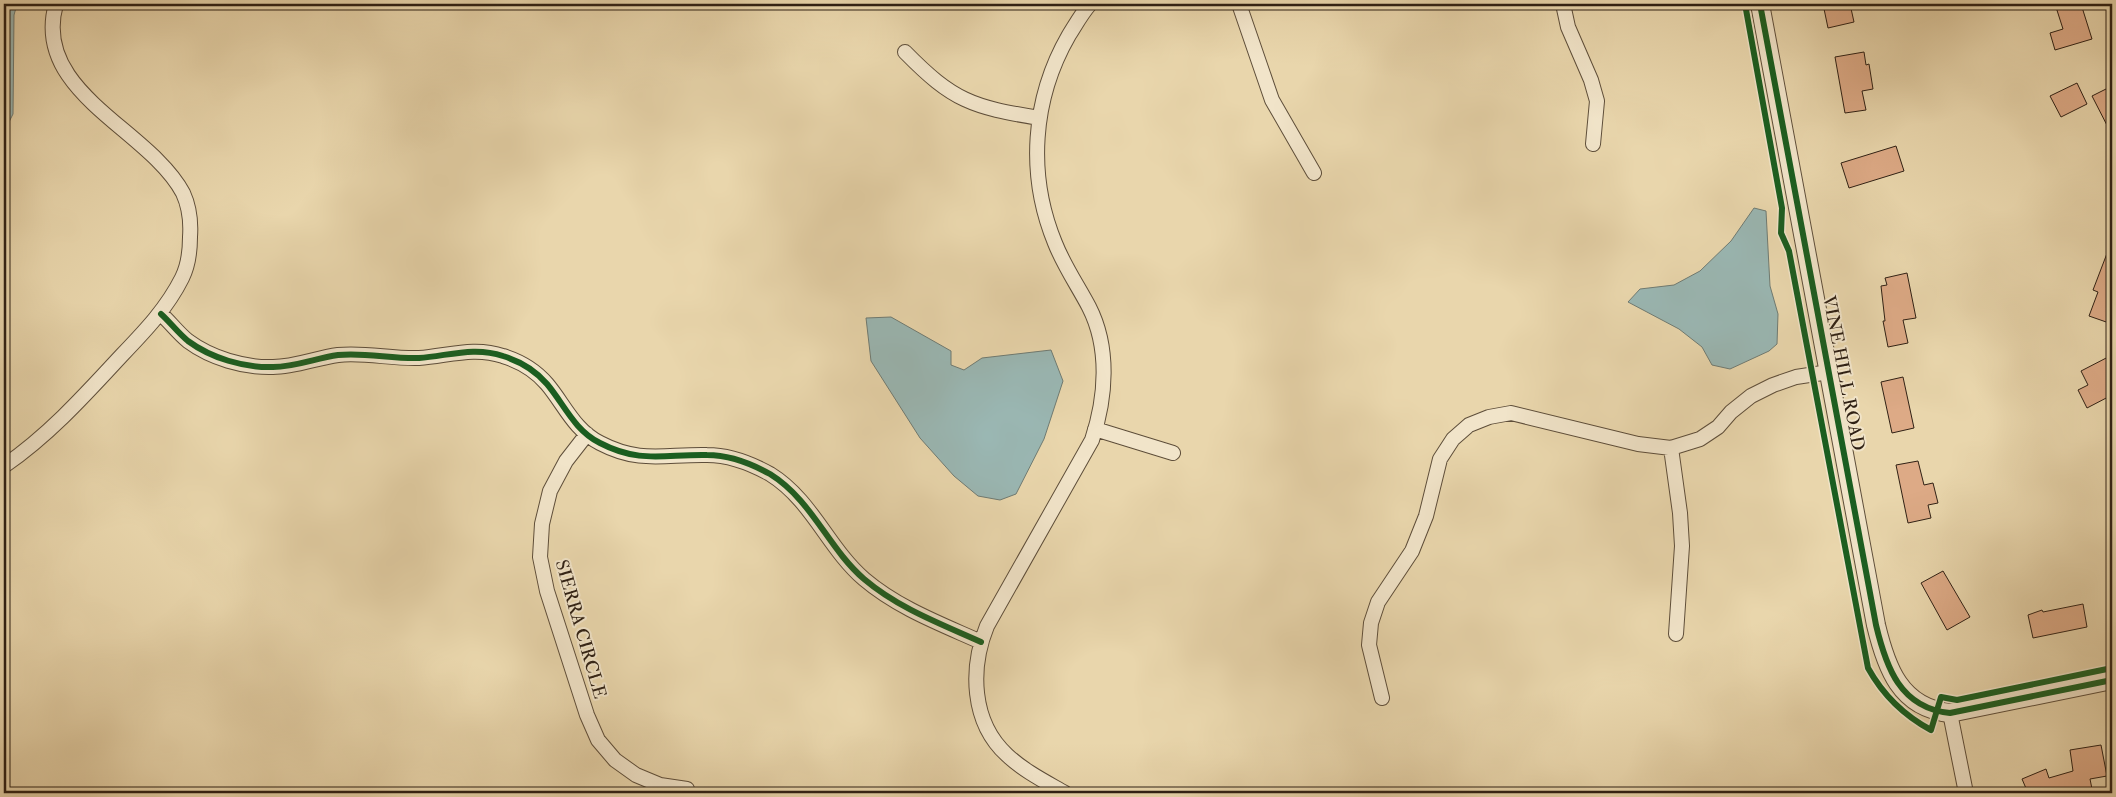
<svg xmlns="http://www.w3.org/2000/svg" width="2116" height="797" font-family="'IM FELL Double Pica',serif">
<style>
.water{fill:#9ab7b3;stroke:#6f7b73}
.building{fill:#ddaa86;stroke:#2f2014}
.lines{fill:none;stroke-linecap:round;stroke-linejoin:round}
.minor-casing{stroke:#5e4e3a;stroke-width:16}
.tertiary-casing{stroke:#5e4e3a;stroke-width:20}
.minor{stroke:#f1e4c9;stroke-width:14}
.tertiary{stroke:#f1e4c9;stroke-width:18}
.cycleway-casing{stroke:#f1e4c9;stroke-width:9}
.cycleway{stroke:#1b5e20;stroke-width:6}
.labels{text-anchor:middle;stroke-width:4;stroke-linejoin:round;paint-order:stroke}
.street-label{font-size:18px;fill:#2f2014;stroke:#f1e4c9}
</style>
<rect width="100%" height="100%" fill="#e9d6ac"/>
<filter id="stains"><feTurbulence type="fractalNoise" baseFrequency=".004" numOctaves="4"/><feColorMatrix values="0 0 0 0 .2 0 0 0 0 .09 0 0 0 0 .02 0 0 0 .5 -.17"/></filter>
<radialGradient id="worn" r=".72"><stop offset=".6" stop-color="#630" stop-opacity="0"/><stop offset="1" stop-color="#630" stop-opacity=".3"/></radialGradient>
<!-- water -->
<path class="water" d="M4,4H17L14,15L13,114L4,132Z
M1754,208L1766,211L1770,286L1778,314L1777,344L1769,351L1730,369L1712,365L1702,347L1679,329L1628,302L1640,289L1674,285L1700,271L1731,241Z
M891,317L951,351V365L964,370L982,358L1051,350L1063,381L1044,439L1016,494L1000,500L978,496L954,476L920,438L871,361L866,318Z"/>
<!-- building -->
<path class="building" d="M1823,4H1850L1854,22L1828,28Z
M2055,4H2081L2092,39L2055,50L2050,33L2063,29Z
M1864,52L1866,65L1869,64L1873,89L1862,91L1866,110L1845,113L1835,57Z
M2077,83L2087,104L2061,117L2050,96Z
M2112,86V135L2092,96Z
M1896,146L1904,171L1849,188L1841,163Z
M2111,243H2112V324L2089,316L2098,292L2093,290Z
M1907,273L1916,318L1903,320L1908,343L1888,347L1883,321H1885L1881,286L1887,285L1885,278Z
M2112,355V395L2087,408L2078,390L2088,385L2081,371Z
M1903,377L1914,428L1892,433L1881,382Z
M1918,461L1924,485L1933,483L1938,503L1928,505L1931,518L1908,523L1896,465Z
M1943,571L1970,617L1947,630L1921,583Z
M2083,604L2087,627L2033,638L2028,615L2042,610L2043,612Z
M2101,745L2107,776L2090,779L2092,789L2065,793H2028L2022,779L2046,769L2049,778L2073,771L2070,750Z"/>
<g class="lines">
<!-- minor casing -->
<g class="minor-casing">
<path id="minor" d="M1239,4L1272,100L1314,173
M1563,4L1568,27L1591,80L1597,101L1593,144
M905,52C953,101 972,107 1039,118
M161,314C170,322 178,333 188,341C211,358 244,368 273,367C295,367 316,358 338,355C364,352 392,359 419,358C448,356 474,346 503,356C519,361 536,371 547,384C564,404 574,430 600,443C640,464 665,454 707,455C728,455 752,464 770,474C812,500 828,548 864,579C898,608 941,624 981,642
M1095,429L1173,453
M587,434L566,461L550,491L542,524L540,557L547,591L587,715L598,740L615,760L636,775L660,785L687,789
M1671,448L1680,513L1682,546L1676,634
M4,466C49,435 85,395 122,355C145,331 167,308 182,278C188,266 190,250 190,237C191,223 189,206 183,193C149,129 31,92 56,4
M1382,698L1369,645L1371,623L1378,602L1412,551L1426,516L1440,459L1453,439L1469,425L1489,417L1511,413L1638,444L1671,448L1700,439L1718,427L1731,412L1751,396L1773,385L1796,377L1829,372
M1950,713L1966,793
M1065,793C1046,782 1024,771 1007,755C971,722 970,668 987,626L1092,440C1106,398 1110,348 1089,307C1078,286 1064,266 1055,243C1027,175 1032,99 1069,35C1076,24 1082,13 1090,4"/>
</g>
<!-- tertiary casing -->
<g class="tertiary-casing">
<path id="tertiary" d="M1760,4L1876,625C1886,667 1900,708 1950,713L2112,680"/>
</g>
<!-- minor -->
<use href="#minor" class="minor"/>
<!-- tertiary -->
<use href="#tertiary" class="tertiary"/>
<!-- cycleway casing -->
<g class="cycleway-casing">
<path id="cycleway" d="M1745,4L1782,208L1781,233L1789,251L1868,668C1883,695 1903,715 1931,730L1941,697L1957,700L2112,668
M1760,4L1876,625C1886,667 1900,708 1950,713L2112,680
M161,314C170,322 178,333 188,341C211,358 244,368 273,367C295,367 316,358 338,355C364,352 392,359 419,358C448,356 474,346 503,356C519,361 536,371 547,384C564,404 574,430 600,443C640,464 665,454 707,455C728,455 752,464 770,474C812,500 828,548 864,579C898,608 941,624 981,642"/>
</g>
<!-- cycleway -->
<use href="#cycleway" class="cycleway"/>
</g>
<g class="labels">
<!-- street labels -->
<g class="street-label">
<text transform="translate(1844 373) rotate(79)" y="6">VINE HILL ROAD</text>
<text transform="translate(581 629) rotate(74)" y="6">SIERRA CIRCLE</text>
</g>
</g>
<!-- margin -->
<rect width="2116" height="797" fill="none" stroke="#e9d6ac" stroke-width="20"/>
<rect x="5" y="5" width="2106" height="787" fill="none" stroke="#2f2014" stroke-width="2.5"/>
<rect x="10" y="10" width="2096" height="777" fill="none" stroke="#2f2014"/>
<rect width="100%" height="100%" filter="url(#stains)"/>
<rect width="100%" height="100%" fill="url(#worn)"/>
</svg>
